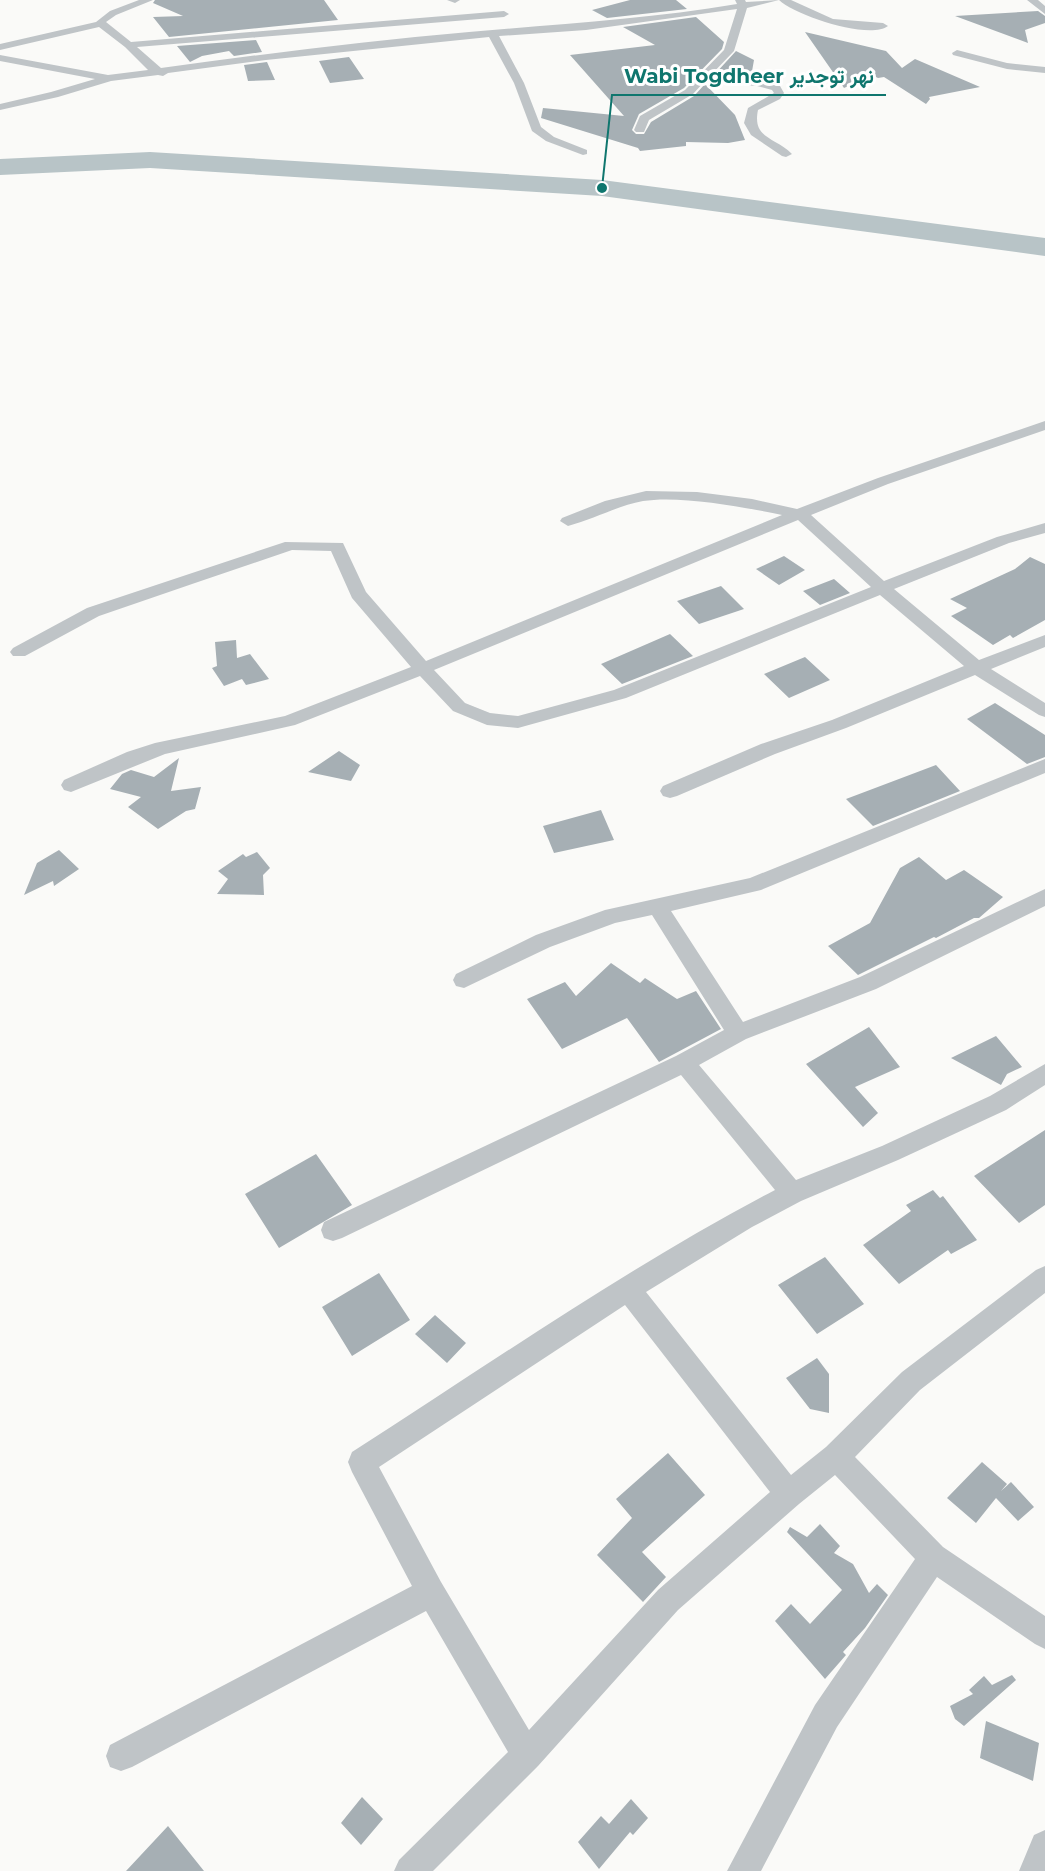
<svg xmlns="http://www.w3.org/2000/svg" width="1045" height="1871" font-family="Montserrat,Vazirmatn,sans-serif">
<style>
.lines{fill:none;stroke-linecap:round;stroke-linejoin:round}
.river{fill:#b8c4c7;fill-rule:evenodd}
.building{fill:#a6afb4}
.minor{fill:#bfc4c7;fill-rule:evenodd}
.leader{fill:none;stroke:#0f766e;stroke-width:2}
.callout-dot{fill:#0f766e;stroke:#fff;stroke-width:2}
.callout-label{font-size:20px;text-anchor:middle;font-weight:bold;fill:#0f766e;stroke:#fff;stroke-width:6;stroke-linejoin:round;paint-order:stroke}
</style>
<rect width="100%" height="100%" fill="#fafaf8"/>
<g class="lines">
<!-- river -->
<path class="river" d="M150,152L602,180L1045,238V256L602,196L150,168L0,175V159Z"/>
</g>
<!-- building -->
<path class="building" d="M155,0H324L338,20L169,37L153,17L183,16L153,3Z
M630,0H676L687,9L607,18L592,10Z
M1038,11L1045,16V23L1025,30L1028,43L955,16Z
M696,17L724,42L722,49L684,88L639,114L632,130L636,134H644L651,122L694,96L705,84L735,115L745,140L728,143L686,142V146L640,151L638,148L541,118L543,108L624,116L570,55L655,45L623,27Z
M805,32L886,51L902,68L915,59L980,87L929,97L930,99L926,104L884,77L878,78L872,75L844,88Z
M256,40L262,52L234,56L229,51L202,56L190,62L177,46Z
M736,51L754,60L751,77L715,74Z
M349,57L364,79L330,83L319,61Z
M267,62L275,80L248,81L244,65Z
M784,556L805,570L779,585L756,569Z
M1030,557L1045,564V620L1013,638L1010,635L993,645L951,616L967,608L950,599L1015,569Z
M834,579L850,593L820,605L803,591Z
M721,586L744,609L699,624L677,601Z
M670,634L693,656L622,684L601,664Z
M236,640L237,658L250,654L269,679L246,685L242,679L224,686L212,668L217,666L215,642Z
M805,657L830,680L789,698L764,674Z
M995,703L1045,735V757L1027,764L967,719Z
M339,751L360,765L351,781L308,772Z
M179,758L171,791L201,787L195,809L186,811L158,829L128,807L141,797L110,789L122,774L131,770L154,777Z
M936,765L960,791L873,826L846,799Z
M601,810L614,840L554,853L543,826Z
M59,850L79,869L54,886L53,881L24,895L37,863Z
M257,852L270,868L263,875L264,895L217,894L228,879L218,871L243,854L246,857Z
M919,857L946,880L964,870L1003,897L979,918H974L936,938L934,937L858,975L828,946L870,923L900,868Z
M611,963L640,983L645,978L677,999L696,991L721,1029L659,1062L627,1018L562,1049L527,999L565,982L576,996Z
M869,1027L900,1067L855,1087L878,1113L863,1127L806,1064Z
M996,1036L1022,1067L1007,1074L1001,1085L951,1058Z
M1045,1130V1205L1019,1223L974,1176Z
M316,1154L352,1205L279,1248L245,1194Z
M933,1190L940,1198L943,1196L977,1240L951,1254L948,1250L899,1284L863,1245L911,1211L906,1205Z
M825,1257L864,1304L817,1334L778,1285Z
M379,1273L410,1320L352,1356L322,1307Z
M435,1315L466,1343L447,1363L415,1334Z
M817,1358L829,1374V1413L810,1409L786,1378Z
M668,1453L705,1495L642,1552L666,1577L643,1602L597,1555L632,1518L616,1499Z
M982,1462L1007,1484L1001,1491L1011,1482L1034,1507L1018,1521L996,1498L976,1523L947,1498Z
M820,1524L840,1546L834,1553L853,1564L869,1593L877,1584L888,1595L865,1628L843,1652L846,1655L825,1679L775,1621L791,1604L810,1624L842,1590L787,1532L790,1527L807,1537Z
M1012,1675L1016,1680L964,1726L955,1719L950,1706L973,1694L969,1690L984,1676L992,1685Z
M986,1721L1039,1743L1033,1781L980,1758Z
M362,1797L383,1819L361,1845L341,1823Z
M631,1799L648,1818L633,1835L630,1832L599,1869L578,1842L601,1816L609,1824Z
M168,1826L204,1871H126Z"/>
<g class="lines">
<!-- minor -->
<path class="minor" d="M139,0H153L116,15L106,22L131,42L504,11L509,14L504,17L137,47L161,68C263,54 366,41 469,32C559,24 648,19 737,4L735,0H745L746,2L779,0L747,8L734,51L710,76L758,80L780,86L784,93L780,99L758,110C752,139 775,137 792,154L786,157L782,156L751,135L744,123L748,108L774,93L772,90L757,86L704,82L693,94L649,120L644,132H636L634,130L640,116L685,90L724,50L737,9L586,30L499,36L524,83L541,127L554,137L587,150V154L583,155L546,141L532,131L514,83L489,37L266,60L168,73L163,76L158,75L111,81L58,97L0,110V104L51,92L95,79L0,61V55L108,75L148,70L125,47L99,27L0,50V44L96,22L110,11Z
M447,0H460L455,3Z
M779,0H791L833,19L883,23L888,26C869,40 796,16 779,0Z
M1027,0H1038L1045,6V14Z
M957,50L1007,63L1045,67V73L1007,69L953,55L952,53Z
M1045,421V430L888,484L811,515L884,581L997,537L1045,523V533L1009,543L894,589L979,660L1045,635V647L991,669L1045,703V717L1039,715L975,675L846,728L775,754L677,796L670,798L663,796L660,791L663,786L761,744L832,720L964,666L880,595L626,698L518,728L487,725L453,711L420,676L295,725L165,754L71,792L64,790L61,785L64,780L127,752L155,743L285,716L411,667L352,598L331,551L292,550L195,583L99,616L25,656H13L10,652L13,648L87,608L285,542L343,543L366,592L426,661L782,515C745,507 679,495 643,501C617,506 594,519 568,526L560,521L562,518L605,501L646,491L697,492L752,499L797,509L878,478ZM798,520L871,587L614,690L518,716L490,713L465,703L434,670Z
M1045,759V773L761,890L671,911L743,1022L860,977L1045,889V906L876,989L746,1039L699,1065L796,1180L882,1146L990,1096L1045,1064V1085L1006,1110L898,1160L801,1201L752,1227L646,1292L791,1475L826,1447L902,1372L1036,1270L1045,1266V1293L920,1390L855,1457L943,1547L1045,1616V1649L1035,1644L937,1577L837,1727L761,1871H727L815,1705L915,1559L835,1475L799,1504L678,1610L538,1766L433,1871H394L399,1860L508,1752L426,1611L132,1767L121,1771L110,1767L106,1756L110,1745L412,1586L352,1472L348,1462L352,1452C491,1363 628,1267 775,1190L681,1075L342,1238L333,1241L324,1238L321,1230L324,1222L676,1056L724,1030L652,915L615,923L550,947L464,988L456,986L453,980L456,974L536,935L605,910L750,878ZM625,1305L770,1492L658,1590L529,1730L441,1582L379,1467Z
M1045,1830V1871H1019L1034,1835Z"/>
</g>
<!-- callouts -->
<path class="leader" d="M602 188L612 95H886"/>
<circle class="callout-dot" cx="602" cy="188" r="6"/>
<g class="callout-label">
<text x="749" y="83">Wabi Togdheer نهر توجدير</text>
</g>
</svg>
